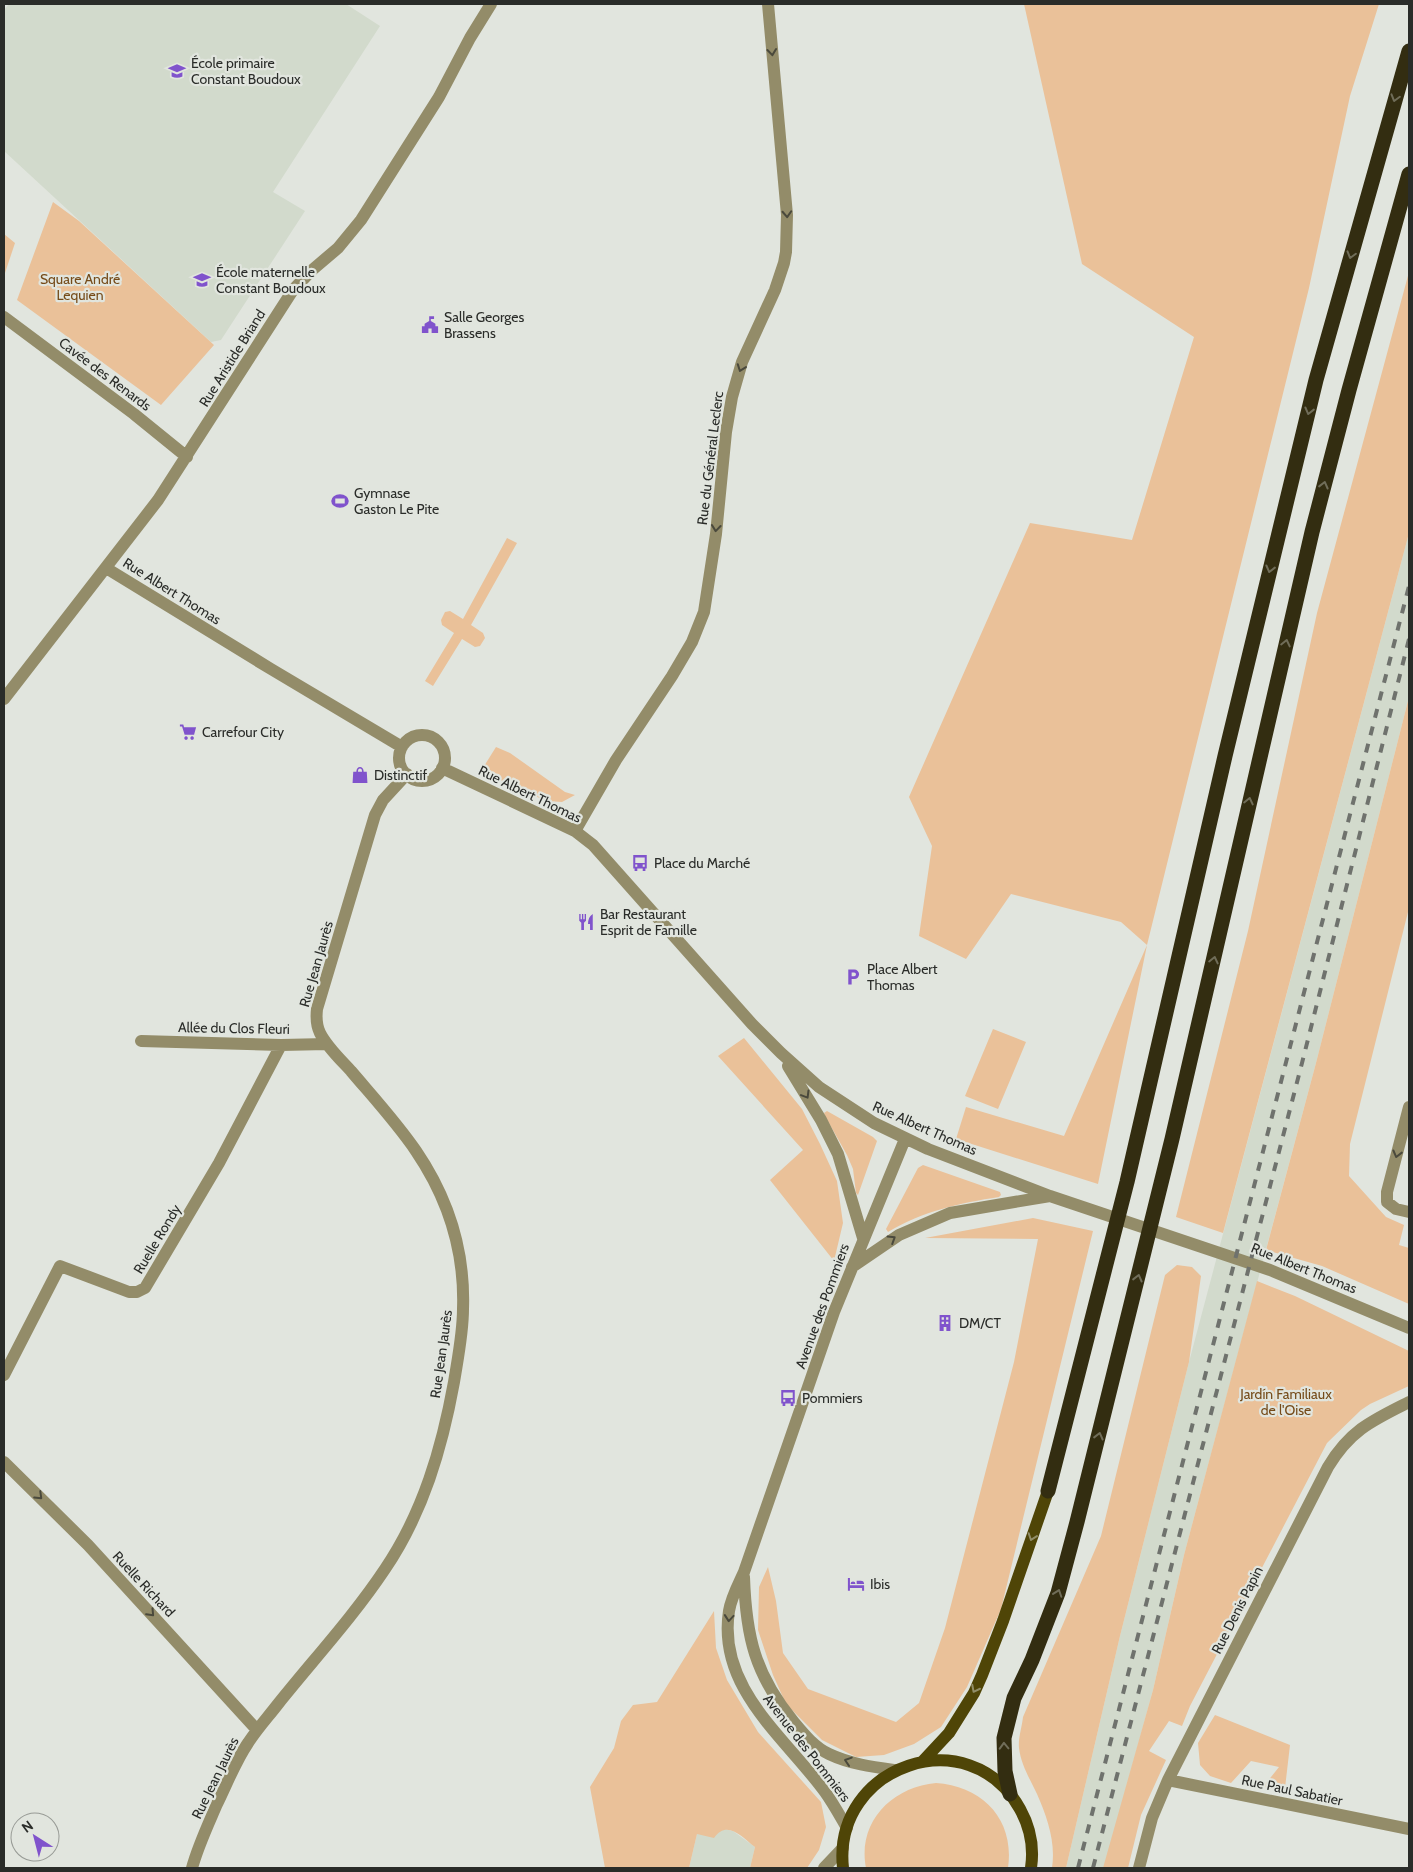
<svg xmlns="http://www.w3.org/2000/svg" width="1413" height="1872" font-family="Cabin,sans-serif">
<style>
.built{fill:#d2dacc}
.green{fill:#eac199}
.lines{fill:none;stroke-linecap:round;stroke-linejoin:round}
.minor{stroke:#938c69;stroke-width:12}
.major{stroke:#4f4507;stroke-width:12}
.highway{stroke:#332d11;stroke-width:15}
.rail{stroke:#6f726d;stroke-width:4;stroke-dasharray:9 9;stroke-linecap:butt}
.oneway{stroke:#4a493c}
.oneway2{stroke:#706d59}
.oneway3{stroke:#918d68}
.labels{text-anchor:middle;stroke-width:4.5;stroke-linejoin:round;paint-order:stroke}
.poi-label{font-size:14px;fill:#2a2c29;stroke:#e1e5de;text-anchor:start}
.park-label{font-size:14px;fill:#754b19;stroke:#e1e5de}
.street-label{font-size:14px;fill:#2a2c29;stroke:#e1e5de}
</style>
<rect width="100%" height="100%" fill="#e1e5de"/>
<!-- built -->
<path class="built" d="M9,4H346L380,26L273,192L305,211L221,340L211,342L4,151V10Z
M1409,533V697L1316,1063L1184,1555L1153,1690L1104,1868H1066L1120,1636L1189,1362Z
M725,1829L733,1831L755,1847L750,1868H689L697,1834Z"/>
<!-- green -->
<path class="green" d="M1024,4H1379L1350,96L1309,288L1147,945L1098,1184L956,1139L966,1107L1064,1136L1147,945L1121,922L1011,894L966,959L919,936L932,846L909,797L1030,523L1132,540L1194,337L1082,264Z
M53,202L79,221L214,345L161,405L17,300Z
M4,234L15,243L4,276Z
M1409,272V533L1223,1233L1176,1217L1248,931L1317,613Z
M507,538L517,543L471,625L483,633L485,638L480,646L475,647L462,639L433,686L425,681L454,633L442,625L441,620L445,612L450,611L463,619Z
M1409,697V908L1350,1144L1349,1176L1386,1217L1404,1225L1399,1245L1409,1248V1304L1322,1266L1266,1250L1316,1063Z
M496,747L510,753L565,792L575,795L562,802L546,801L481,771Z
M993,1029L1026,1042L998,1109L965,1096Z
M744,1038L802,1109L820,1144L837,1181L843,1223L834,1261L770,1180L803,1150L718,1056Z
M827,1111L873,1137L877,1141L858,1195L856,1193L853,1169L847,1155L825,1116L824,1113Z
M923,1165L1000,1192L1001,1195L999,1197C960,1203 923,1211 888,1232L886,1229L918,1168Z
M1033,1218L1093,1231L1001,1609L967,1687L941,1727L914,1744L884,1755L856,1757L822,1740L786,1704L773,1675L758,1630L759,1587L768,1567L776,1601L783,1653L808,1689L896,1722L919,1703L945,1628L1014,1362L1038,1239L925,1238Z
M1177,1265L1192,1267L1201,1276L1189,1362L1120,1636L1066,1868H1052C1056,1842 1047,1817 1037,1794C1030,1779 1021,1765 1019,1748C1018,1738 1022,1727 1023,1717L1101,1536L1165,1275Z
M1257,1281L1295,1296L1409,1351V1386L1370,1404L1361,1410L1327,1443L1190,1706L1182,1726L1169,1721L1149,1751L1166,1760L1141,1815L1128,1868H1103L1153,1690L1184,1555Z
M714,1611L716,1648L727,1680L758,1732L821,1802L826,1827L819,1850L807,1868H750L755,1847C742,1837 727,1819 714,1838L697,1834L689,1868H605L590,1787L614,1748L621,1721L633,1705L657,1702Z
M1215,1715L1290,1745L1285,1788L1263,1787L1279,1767L1251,1761L1231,1783L1210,1776L1200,1765L1198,1743Z
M936,1783C983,1786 1015,1820 1008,1868H866C857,1822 892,1787 936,1783Z"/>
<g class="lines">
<!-- minor -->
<path class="minor" d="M4,317L134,414L187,457
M106,568L271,669L402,747
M4,699L158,500L293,290L311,271L338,248L361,220L439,97L470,38L491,4
M399 758a23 23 0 1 1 46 0a23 23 0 1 1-46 0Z
M442,768L575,831L593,845L752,1024L781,1053L819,1087L874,1123L928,1149L1050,1196L1270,1270L1409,1328
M575,831L616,760L672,676L692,642L704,612L716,534L726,432L732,397L742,362L775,290L784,263L786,252L787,215L768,4
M141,1041L281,1045L327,1044
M788,1066L821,1120L838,1154L863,1238
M1409,1107L1387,1192V1202L1396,1209L1409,1212
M852,1267L899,1235L950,1213L1050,1196
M4,1375L60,1266L129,1292H137L145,1288L219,1163L281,1045
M4,1462L88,1545L257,1730
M744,1577C746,1637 755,1674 793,1721C803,1733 814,1747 829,1754C850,1764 873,1767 895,1770
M1168,1780L1409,1829
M847,1828C840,1816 833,1803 825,1792C785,1737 717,1688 729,1611C731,1598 738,1585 744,1572L834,1312L905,1139
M192,1868C198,1846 208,1825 217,1804C227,1784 235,1762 248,1743C257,1729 268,1717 278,1704C314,1659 353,1617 385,1569C423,1513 442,1448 454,1382C458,1357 463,1333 463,1309C465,1252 448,1198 416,1151C397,1123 373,1097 351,1071C340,1059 327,1047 320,1033C316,1025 316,1018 317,1009L375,815L383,800L407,774
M824,1868L843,1848
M1139,1868L1152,1818L1168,1780L1328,1467C1350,1430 1373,1420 1409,1402"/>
<!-- major -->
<path class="major" d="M922,1762L949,1733L974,1693L982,1675L1003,1621L1048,1491
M843,1868C832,1765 970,1718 1020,1809C1030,1827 1034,1848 1031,1868"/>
<!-- highway -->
<path class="highway" d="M1048,1491L1127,1182L1225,756L1316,380L1409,51
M1010,1794L1005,1771L1004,1738L1014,1698L1032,1660L1058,1593L1077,1522L1172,1139L1312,532L1349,390L1409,174"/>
<!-- rail -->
<path class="rail" d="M1078,1868L1409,586
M1093,1868L1302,1063L1409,639"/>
</g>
<!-- one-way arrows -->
<defs><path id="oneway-chevron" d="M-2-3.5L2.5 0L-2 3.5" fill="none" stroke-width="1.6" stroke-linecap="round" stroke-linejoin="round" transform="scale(1.25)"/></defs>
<g class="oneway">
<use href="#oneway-chevron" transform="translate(772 52) rotate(84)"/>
<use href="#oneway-chevron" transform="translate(787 214) rotate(87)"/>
<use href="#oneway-chevron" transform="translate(741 368) rotate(110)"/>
<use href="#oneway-chevron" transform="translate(716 528) rotate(96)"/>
<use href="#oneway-chevron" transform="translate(806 1095) rotate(59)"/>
<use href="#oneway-chevron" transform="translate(1397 1154) rotate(104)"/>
<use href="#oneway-chevron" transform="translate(892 1239) rotate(-32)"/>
<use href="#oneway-chevron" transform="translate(39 1496) rotate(44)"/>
<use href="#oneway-chevron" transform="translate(151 1613) rotate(47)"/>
<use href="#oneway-chevron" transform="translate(729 1618) rotate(95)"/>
<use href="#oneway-chevron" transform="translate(848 1761) rotate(-162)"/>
</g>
<g class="oneway2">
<use href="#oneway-chevron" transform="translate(1395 98) rotate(106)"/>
<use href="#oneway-chevron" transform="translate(1351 255) rotate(106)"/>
<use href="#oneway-chevron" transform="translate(1309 411) rotate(104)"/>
<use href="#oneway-chevron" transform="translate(1324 485) rotate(-76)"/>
<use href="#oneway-chevron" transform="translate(1270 569) rotate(104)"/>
<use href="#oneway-chevron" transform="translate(1286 643) rotate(-77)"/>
<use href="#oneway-chevron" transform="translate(1249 801) rotate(-77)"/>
<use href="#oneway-chevron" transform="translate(1214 960) rotate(-77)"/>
<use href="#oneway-chevron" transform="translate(1138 1278) rotate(-76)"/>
<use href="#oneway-chevron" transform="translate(1099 1436) rotate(-76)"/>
<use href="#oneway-chevron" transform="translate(1058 1593) rotate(-71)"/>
<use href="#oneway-chevron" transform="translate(1004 1746) rotate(-92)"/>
</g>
<g class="oneway3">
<use href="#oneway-chevron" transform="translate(1032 1537) rotate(109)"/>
<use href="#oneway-chevron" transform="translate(975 1689) rotate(117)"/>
</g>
<!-- icons -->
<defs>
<g id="school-bare" transform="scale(1.35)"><path d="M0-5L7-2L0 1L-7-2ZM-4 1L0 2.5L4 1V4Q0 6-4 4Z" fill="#8053cc" stroke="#e1e5de" stroke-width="2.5" paint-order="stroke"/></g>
<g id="civic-bare" transform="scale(1.35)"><path d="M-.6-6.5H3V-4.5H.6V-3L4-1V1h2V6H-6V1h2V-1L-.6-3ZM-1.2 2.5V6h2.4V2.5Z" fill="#8053cc" stroke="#e1e5de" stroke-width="2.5" paint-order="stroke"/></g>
<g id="stadium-bare" transform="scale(1.35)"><path d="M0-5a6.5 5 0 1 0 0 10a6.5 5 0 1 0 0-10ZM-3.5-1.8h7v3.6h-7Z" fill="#8053cc" stroke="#e1e5de" stroke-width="2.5" paint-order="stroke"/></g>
<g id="supermarket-bare" transform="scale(1.35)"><path d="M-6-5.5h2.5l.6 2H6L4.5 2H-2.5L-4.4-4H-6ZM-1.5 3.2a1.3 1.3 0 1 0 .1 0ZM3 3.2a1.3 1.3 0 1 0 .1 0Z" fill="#8053cc" stroke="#e1e5de" stroke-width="2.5" paint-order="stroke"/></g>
<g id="shop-bare" transform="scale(1.35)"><path d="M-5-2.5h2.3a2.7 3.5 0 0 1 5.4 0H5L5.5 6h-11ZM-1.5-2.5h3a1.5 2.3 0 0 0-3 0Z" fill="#8053cc" stroke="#e1e5de" stroke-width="2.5" paint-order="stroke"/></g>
<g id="bus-bare" transform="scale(1.35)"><path d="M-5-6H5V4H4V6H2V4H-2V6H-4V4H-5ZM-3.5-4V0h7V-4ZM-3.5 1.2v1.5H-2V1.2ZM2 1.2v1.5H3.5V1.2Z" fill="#8053cc" stroke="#e1e5de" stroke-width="2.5" paint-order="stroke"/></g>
<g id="restaurant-bare" transform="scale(1.35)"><path d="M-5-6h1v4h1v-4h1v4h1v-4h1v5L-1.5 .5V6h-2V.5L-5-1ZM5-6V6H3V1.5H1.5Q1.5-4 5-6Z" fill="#8053cc" stroke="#e1e5de" stroke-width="2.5" paint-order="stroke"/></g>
<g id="parking-bare" transform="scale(1.35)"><path d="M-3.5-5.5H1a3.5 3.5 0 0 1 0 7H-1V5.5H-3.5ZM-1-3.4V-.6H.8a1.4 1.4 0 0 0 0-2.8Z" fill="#8053cc" stroke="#e1e5de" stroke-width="2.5" paint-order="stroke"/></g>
<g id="building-bare" transform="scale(1.35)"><path d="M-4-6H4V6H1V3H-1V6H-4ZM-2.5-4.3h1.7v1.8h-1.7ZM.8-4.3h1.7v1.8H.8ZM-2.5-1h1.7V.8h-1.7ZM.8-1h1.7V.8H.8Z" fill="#8053cc" stroke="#e1e5de" stroke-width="2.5" paint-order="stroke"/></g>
<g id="hotel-bare" transform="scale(1.35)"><path d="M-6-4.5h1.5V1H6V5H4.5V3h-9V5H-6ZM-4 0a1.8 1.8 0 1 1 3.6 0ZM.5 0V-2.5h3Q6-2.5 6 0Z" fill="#8053cc" stroke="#e1e5de" stroke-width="2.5" paint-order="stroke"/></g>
</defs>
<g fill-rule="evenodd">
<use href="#school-bare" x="177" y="71"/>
<use href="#school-bare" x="202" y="280"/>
<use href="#civic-bare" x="430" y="325"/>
<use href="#stadium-bare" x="340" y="501"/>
<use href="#supermarket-bare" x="188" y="732"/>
<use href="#shop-bare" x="360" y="775"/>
<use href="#bus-bare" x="640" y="863"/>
<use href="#restaurant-bare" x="586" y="922"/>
<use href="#parking-bare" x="853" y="977"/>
<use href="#building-bare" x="945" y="1323"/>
<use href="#bus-bare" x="788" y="1398"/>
<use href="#hotel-bare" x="856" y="1584"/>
</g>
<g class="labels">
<!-- poi labels -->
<g class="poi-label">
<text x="191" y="68">École primaire<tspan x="191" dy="16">Constant Boudoux</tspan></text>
<text x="216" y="277">École maternelle<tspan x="216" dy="16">Constant Boudoux</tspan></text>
<text x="444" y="322">Salle Georges<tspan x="444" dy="16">Brassens</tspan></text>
<text x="354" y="498">Gymnase<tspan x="354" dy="16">Gaston Le Pite</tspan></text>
<text x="202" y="737">Carrefour City</text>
<text x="374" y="780">Distinctif</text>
<text x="654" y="868">Place du Marché</text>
<text x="600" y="919">Bar Restaurant<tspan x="600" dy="16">Esprit de Famille</tspan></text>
<text x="867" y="974">Place Albert<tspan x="867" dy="16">Thomas</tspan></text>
<text x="959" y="1328">DM/CT</text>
<text x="802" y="1403">Pommiers</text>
<text x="870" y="1589">Ibis</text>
</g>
<!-- park labels -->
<g class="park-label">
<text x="80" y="284">Square André<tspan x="80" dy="16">Lequien</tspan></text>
<text x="1286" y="1399">Jardín Familiaux<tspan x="1286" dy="16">de l'Oise</tspan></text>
</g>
<!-- street labels -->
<g class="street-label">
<text transform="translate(232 358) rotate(-58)" y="5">Rue Aristide Briand</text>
<text transform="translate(105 374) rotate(37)" y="5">Cavée des Renards</text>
<text transform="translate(710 458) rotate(-83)" y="5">Rue du Général Leclerc</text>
<text transform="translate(172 591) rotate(32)" y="5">Rue Albert Thomas</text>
<text transform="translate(530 794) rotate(26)" y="5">Rue Albert Thomas</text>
<text transform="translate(316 964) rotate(-74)" y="5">Rue Jean Jaurès</text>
<text transform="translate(234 1028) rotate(1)" y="5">Allée du Clos Fleuri</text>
<text transform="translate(925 1128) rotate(24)" y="5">Rue Albert Thomas</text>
<text transform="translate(157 1239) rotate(-59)" y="5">Ruelle Rondy</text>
<text transform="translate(1304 1268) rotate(22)" y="5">Rue Albert Thomas</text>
<text transform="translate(822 1306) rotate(-70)" y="5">Avenue des Pommiers</text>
<text transform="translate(441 1354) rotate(-82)" y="5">Rue Jean Jaurès</text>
<text transform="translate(144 1584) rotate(47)" y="5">Ruelle Richard</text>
<text transform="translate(1237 1610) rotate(-63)" y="5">Rue Denis Papin</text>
<text transform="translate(807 1748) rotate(52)" y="5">Avenue des Pommiers</text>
<text transform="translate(215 1778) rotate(-64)" y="5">Rue Jean Jaurès</text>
<text transform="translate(1292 1790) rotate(12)" y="5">Rue Paul Sabatier</text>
</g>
</g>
<!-- border -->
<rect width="1413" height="1872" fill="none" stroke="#2a2c29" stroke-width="10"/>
<!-- north arrow -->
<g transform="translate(35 1837) rotate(324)"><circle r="24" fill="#e1e5de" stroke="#989b96"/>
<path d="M0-4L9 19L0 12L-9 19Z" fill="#8053cc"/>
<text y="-8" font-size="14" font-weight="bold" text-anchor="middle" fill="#2a2c29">N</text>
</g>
</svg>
